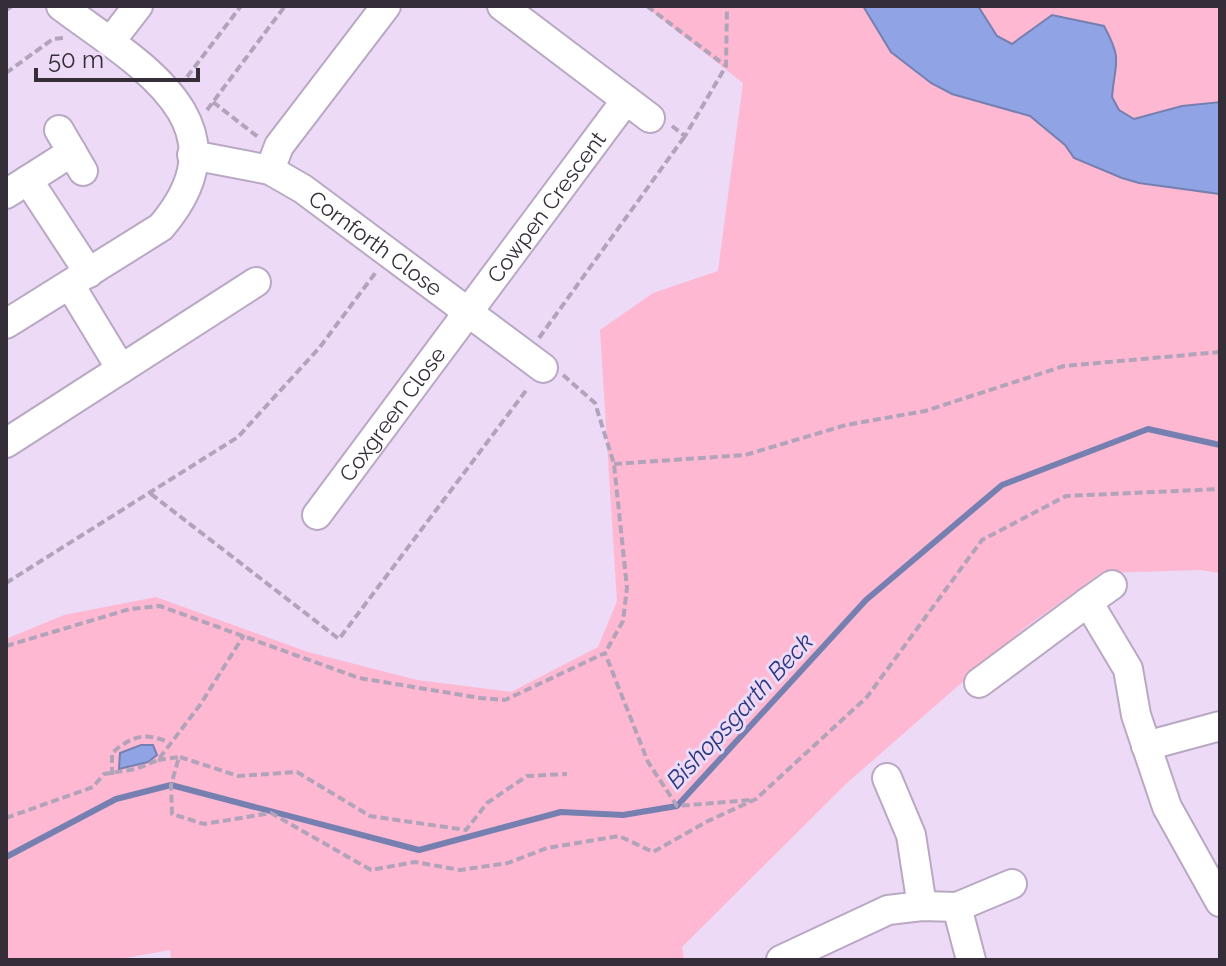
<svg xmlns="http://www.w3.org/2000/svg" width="1226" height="966" font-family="Raleway,sans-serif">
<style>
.green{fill:#feb8d1}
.water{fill:#90a3e4;stroke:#7580b1;stroke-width:2}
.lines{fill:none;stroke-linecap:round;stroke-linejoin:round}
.stream{stroke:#7580b1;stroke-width:6}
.minor-casing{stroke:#b9a8c3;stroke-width:32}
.path{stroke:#b1a3ba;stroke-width:4;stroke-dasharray:8 4;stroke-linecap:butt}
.minor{stroke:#fff;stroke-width:28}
.labels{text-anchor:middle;stroke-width:6;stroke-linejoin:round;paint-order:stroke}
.street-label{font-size:22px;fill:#352e39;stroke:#ecdaf7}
.water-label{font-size:24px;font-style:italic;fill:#293682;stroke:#ecdaf7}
</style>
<rect width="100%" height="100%" fill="#ecdaf7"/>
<!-- green -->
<path class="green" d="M645,6H1220V573L1200,570L1101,573L1023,629L847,783L682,947L684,960H171L170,950L115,960H6V639L64,615L156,597L308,652L417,680L511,692L598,647L617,601L600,330L653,293L718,271L743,83Z"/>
<!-- water -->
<path class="water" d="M863,6H978L997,36L1012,44L1052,15L1104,26C1123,61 1115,61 1112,97L1119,110L1134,119L1182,106L1220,102V194L1139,183L1122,178L1074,158L1065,145L1030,116L952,94L931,83L891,52Z
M141,745H153L157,755L148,762L119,769L120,753Z"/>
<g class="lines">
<!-- stream -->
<path class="stream" d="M6,857L116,799L171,785L419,850L561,812L623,815L677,806L866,600L1002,485L1148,429L1220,445"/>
<!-- minor casing -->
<g class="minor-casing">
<g id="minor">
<path d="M502,6L650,118"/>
<path d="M110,42L138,6"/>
<path d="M59,130L83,171"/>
<path id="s1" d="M192,155L270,170L303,189L543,368"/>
<path d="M270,170L279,146L386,6"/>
<path d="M28,180L89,273"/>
<path d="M6,194L72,152"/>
<path d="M70,285L121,369"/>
<path d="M6,324L161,227C251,122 135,62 61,6"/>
<path d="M6,443L256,282"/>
<path id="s2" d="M317,515L626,100"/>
<path d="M1088,602L1112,585"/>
<path d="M979,683L1088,602L1128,669L1136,715L1167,807L1220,902"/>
<path d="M1146,746L1220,726"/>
<path d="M887,778L911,835L922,906"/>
<path d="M957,907L1012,884"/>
<path d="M781,960L888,910L922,906L957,907L971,960"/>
</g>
</g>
<!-- path -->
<path class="path" d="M647,6L726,66
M6,10L12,6
M6,73L53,39L64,38
M187,77L241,6
M213,102L258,137
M207,110L285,6
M672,126L685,136L726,66L727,6
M539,338L685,136
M563,375L595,403L614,464L627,588L623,621L605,653
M614,464L745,455L846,425L925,411L1064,366L1220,352
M151,494L339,639L528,388
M6,583L238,437L320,347L376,272
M6,646L130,609L160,606L359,678L480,698L505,700L605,653L648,762L677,806L750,800
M180,757L238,776L297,772L370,816L466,830L487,803L527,776L567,774
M158,760L179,757L171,785L172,814L204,824L271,813L371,870L415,862L460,870L508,863L547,848L619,836L653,852L708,821L756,799L867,697L982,540L1066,496L1220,489
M112,775V753C132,736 144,732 168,742
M6,818L93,787L104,774L136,769L158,760L200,705L244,635"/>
<!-- minor -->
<use href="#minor" class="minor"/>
</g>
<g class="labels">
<!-- street labels -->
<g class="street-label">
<text dy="8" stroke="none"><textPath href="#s2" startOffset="384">Cowpen Crescent</textPath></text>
<text dy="8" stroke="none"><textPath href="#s1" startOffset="208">Cornforth Close</textPath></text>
<text dy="8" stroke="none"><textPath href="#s2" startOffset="126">Coxgreen Close</textPath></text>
</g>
<!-- water labels -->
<g class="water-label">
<text transform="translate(740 711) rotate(-47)" y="8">Bishopsgarth Beck</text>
</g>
</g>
<!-- border -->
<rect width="1226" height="966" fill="none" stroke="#352e39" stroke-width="16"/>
<!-- scale -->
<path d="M36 68v12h162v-12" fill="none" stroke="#352e39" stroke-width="4"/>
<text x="48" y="68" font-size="24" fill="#352e39" stroke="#ecdaf7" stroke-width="6" paint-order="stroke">50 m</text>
</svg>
